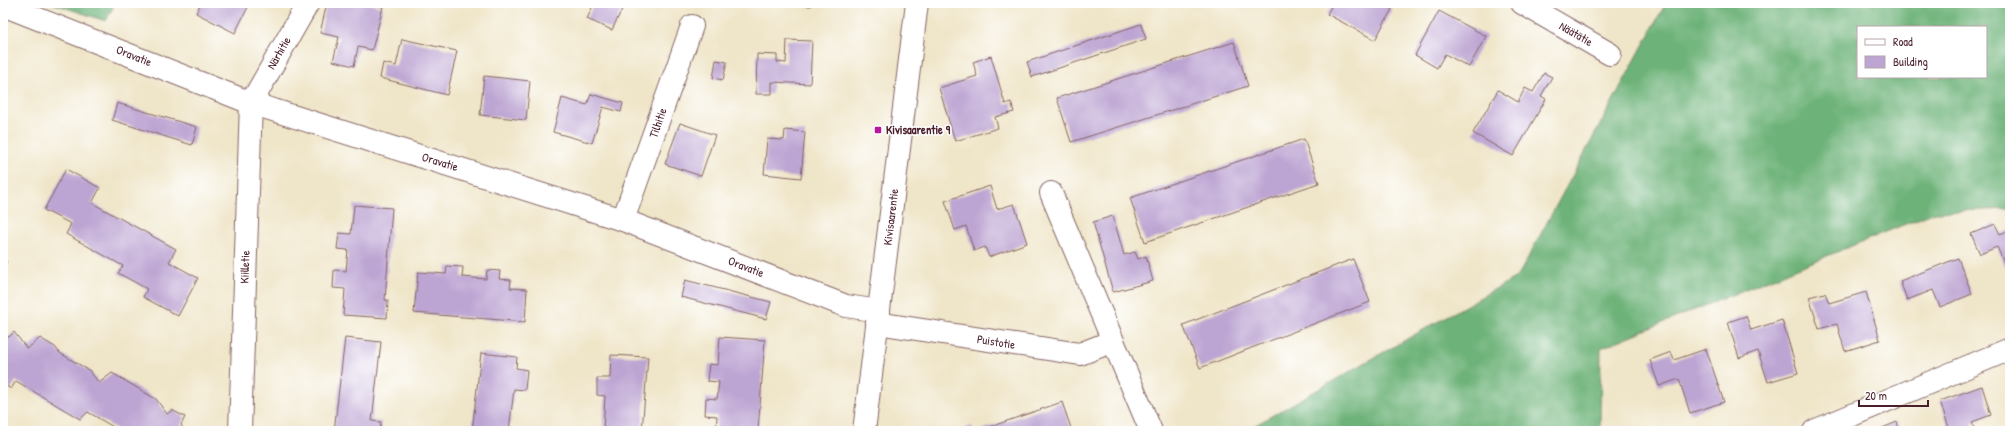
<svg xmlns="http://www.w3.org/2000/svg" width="2013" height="434" font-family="'Patrick Hand',sans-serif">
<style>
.forest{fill:#6db278;stroke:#5c6852;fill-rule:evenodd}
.building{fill:#bda5d3}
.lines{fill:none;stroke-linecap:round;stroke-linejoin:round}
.minor-casing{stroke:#846462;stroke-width:24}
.tertiary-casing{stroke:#846462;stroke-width:24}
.minor{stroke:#fff;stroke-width:22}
.tertiary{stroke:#fff;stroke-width:22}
.poi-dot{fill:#b5179e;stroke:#fff;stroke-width:1.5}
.labels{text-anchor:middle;stroke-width:3;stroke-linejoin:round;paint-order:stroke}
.street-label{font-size:12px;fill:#4a1f2b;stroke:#fff}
.poi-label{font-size:12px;font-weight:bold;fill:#4a1f2b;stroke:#fff;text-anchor:start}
</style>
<rect width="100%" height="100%" fill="#fff"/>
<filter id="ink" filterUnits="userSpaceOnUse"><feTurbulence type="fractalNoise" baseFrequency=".025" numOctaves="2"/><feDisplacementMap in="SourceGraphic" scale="8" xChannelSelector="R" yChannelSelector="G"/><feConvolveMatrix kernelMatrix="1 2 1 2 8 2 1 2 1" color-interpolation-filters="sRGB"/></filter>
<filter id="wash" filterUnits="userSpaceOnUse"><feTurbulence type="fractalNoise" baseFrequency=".012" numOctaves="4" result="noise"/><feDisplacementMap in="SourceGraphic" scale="16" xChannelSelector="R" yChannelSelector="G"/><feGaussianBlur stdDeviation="0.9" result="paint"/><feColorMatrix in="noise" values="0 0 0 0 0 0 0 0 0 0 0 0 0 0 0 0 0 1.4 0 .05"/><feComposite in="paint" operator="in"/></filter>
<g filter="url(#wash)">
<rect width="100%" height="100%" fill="#efe5c8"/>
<!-- forest -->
<path class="forest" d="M51,3H115L106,21Z
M1666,3H2010V209L1935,212L1601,348L1600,431H1245L1518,276ZM1858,27H1986V77H1858Z"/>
<g id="blocks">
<!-- building -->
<path class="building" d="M201,3H250L235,33L196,13Z
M327,3H368L383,7L372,50L358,47L354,66L333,61L339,37L320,33Z
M594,3H625L612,30L587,19Z
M631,3H642L640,7Z
M789,3H811V6L789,5Z
M1333,3H1380L1392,9L1375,40L1327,14Z
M1439,11L1486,36L1469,67L1445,54L1437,68L1415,55Z
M1141,24L1146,39L1032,77L1027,62Z
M402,39L457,51L447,95L380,78L383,63L396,66Z
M787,40L812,41L810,84L772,82V94H756L757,54L777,55V62L786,63Z
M1234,42L1248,86L1071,142L1057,98Z
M991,56L1005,104L1011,102L1014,112L995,117L998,128L955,141L939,88L977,76L973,62Z
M716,60L727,62L723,80L713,78Z
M1544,73L1552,77L1541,96L1546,99L1513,156L1473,133L1498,90L1518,102L1525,88L1533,92Z
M484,76L530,81L526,120L480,115Z
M591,94L623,103L621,112L603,107L592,143L553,132L562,98L587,105Z
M117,103L197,127L192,145L112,120Z
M680,123L715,135L701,176L665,164Z
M785,130L805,132L801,178L764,174L767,139L784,140Z
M1304,139L1319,183L1145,242L1130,198Z
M66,169L100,188L92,203L176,249L169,262L198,278L178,316L143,297L147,289L118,273L123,266L66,234L71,224L44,210Z
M990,186L997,209L1014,204L1027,243L989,257L985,247L974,251L966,226L955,230L945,201Z
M354,205L392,208L385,300H388L387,318L343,315L345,289L333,288L334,270L346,271L348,250L337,249L339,233L351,234Z
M1113,216L1124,255L1135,252L1138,259L1146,256L1153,281L1113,292L1093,222Z
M1995,224L2000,234L2010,230V276L1997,247L1980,254L1971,234Z
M3,258L7,262L3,266Z
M1958,258L1972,294L1940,307L1933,290L1907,300L1900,281Z
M1353,259L1370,302L1200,368L1183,325Z
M447,266L463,267L462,277L486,279L487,270L500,271L499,279L511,280L510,288L527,289L525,322L414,313L418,272L446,274Z
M685,280L771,302L766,319L681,297Z
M1866,292L1880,340L1845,351L1837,324L1819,329L1809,297L1825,293L1829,303Z
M1746,316L1751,330L1782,320L1798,373L1768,382L1758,351L1739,358L1728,322Z
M14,332L27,349L40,338L55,347L60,353L90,371L99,383L112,373L156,399L167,414L172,410L185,417L181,425L185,431H120L88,412L80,419L16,381L11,389L3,384V333L9,337Z
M720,337L765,340L758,431H716L717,416L705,415L706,398L717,399L719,382L707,381L709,364L718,365Z
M345,338L381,342L372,421L381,422L380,431H334Z
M1706,349L1724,402L1690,413L1679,379L1659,386L1650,360L1671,352L1674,360Z
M481,353L517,357L516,368L527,370L525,390L514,389L509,431H472Z
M611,355L648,357L642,431H603L605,396L597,395V378H610Z
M1982,386L1991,415L1972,422L1975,431H1950L1940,401Z
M1062,402L1072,431H978Z
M1897,422L1900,431H1875Z
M972,426L973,431H958Z"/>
</g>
</g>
<g filter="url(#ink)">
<use href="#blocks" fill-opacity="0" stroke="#846462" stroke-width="1"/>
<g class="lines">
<!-- minor casing -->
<g class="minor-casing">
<path id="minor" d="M1522,3L1610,54
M3,5L251,103L623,220L846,306L879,311
M1051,193L1113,341
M623,220L692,26
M877,323L1080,354L1113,341L1151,431
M240,431L251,103L308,3
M1814,431L2010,349"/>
</g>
<!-- tertiary casing -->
<g class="tertiary-casing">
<path id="tertiary" d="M864,431L917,3"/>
</g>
<!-- minor -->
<use href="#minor" class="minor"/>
<!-- tertiary -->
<use href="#tertiary" class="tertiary"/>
</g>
</g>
<!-- markers -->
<rect class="poi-dot" x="874" y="126" width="8" height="8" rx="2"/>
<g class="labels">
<!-- street labels -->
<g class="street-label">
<text transform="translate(1576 34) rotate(30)" y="4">Näätätie</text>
<text transform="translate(279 53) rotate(-60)" y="4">Närhitie</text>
<text transform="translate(134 56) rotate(22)" y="4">Oravatie</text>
<text transform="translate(658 123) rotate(-71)" y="4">Tilhitie</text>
<text transform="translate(440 162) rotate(17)" y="4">Oravatie</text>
<text transform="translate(891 217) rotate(-83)" y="4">Kivisaarentie</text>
<text transform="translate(245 267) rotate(-88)" y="4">Kiilletie</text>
<text transform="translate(746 267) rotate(21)" y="4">Oravatie</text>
<text transform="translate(996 342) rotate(9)" y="4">Puistotie</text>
</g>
<!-- poi labels -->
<g class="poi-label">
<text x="886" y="134">Kivisaarentie 9</text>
</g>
</g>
<!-- margin -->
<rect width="2013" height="434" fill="none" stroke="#fff" stroke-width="16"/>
<!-- legend -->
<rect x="1857" y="26" width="130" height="52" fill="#ffffff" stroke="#b7a5aa"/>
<rect x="1865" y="39" width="20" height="6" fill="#ffffff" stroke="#b7a5aa"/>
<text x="1893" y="46" font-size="12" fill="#4a1f2b">Road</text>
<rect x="1865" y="56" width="20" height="12" fill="#bda5d3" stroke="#b7a5aa"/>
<text x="1893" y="66" font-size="12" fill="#4a1f2b">Building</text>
<!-- scale -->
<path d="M1859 400v6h69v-6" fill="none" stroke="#4a1f2b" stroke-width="2"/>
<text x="1865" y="400" font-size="12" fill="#4a1f2b" stroke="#ffffff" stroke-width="3" paint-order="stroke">20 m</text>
</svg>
